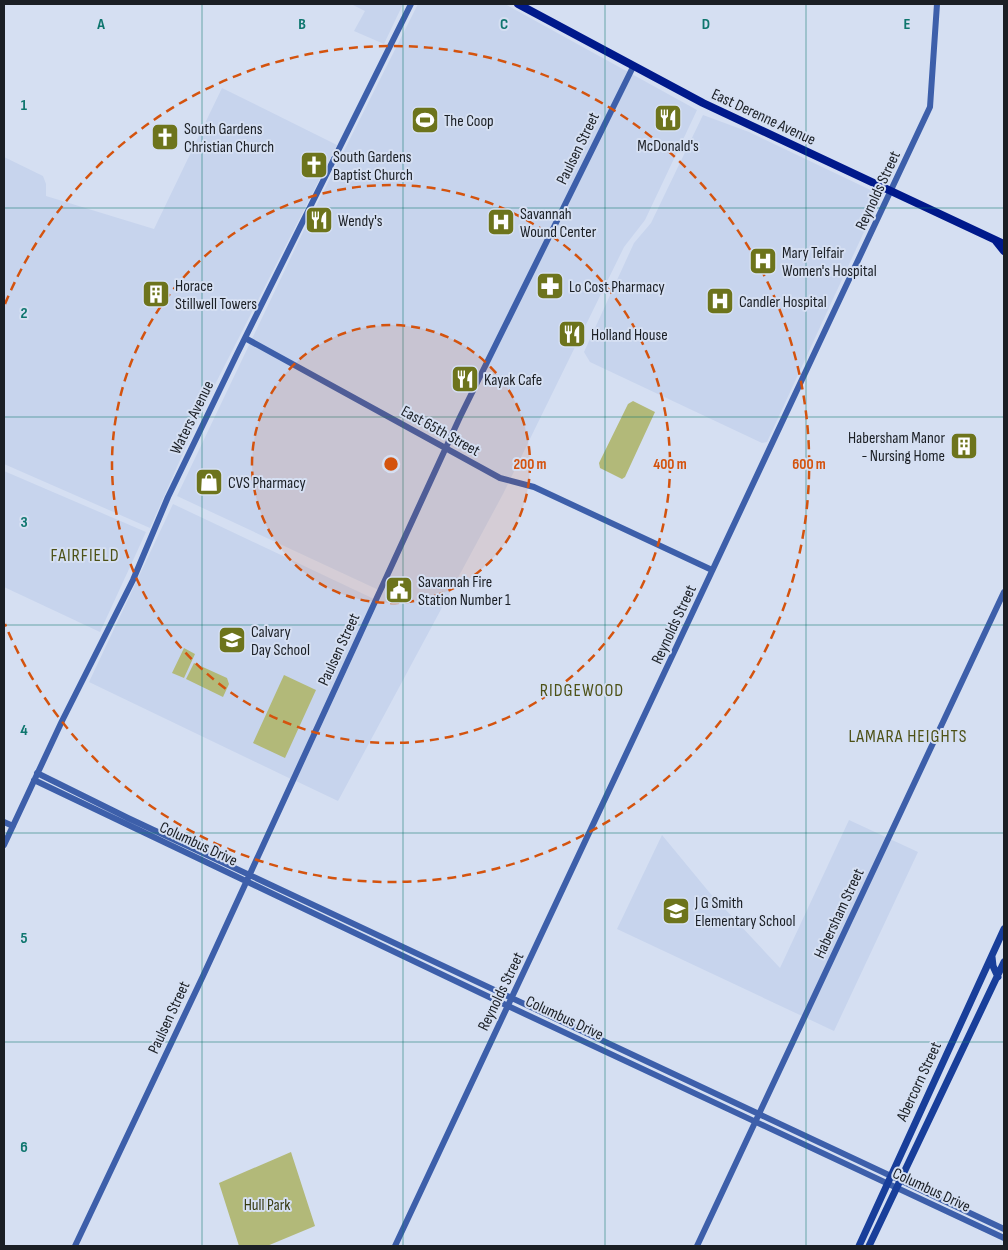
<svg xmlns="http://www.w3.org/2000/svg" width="1008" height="1250" font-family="'Sofia Sans Condensed',sans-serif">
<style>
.built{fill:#c7d4ed}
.green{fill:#b2b979}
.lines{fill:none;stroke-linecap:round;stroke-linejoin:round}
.secondary{stroke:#3d5faa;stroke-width:6}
.primary{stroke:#183e9a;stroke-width:7}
.highway{stroke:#00198b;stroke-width:8}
.grid{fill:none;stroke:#0f766e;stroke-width:1;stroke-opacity:0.55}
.ring{fill:none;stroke:#d4530e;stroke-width:2.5;stroke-dasharray:9 6}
.labels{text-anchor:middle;stroke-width:4;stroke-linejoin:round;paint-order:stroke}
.street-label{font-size:16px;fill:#1b1f25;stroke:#d5dff2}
.poi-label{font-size:16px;fill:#1b1f25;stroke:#d5dff2;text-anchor:start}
.park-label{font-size:16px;fill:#363a10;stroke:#d5dff2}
.neighbourhood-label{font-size:18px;letter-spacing:1px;fill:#4d5116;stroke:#d5dff2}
.grid-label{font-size:16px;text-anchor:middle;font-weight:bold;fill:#0f766e;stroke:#d5dff2;stroke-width:4;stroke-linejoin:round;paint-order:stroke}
.centre{fill:#d4530e;stroke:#d5dff2;stroke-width:2.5}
.ring-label{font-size:15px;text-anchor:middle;font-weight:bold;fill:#d4530e;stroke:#d5dff2;stroke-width:4;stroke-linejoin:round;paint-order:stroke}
</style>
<rect width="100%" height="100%" fill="#d5dff2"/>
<!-- built -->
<path class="built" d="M351,4H403L384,44L354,31L365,11Z
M418,4H505L697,110L645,220L624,247L503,494L338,801L296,781L383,592L177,496L304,230Z
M222,88L337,145L203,408L150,528L4,464V157L43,176L46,184V196L154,229Z
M703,115L749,132L881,195L767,442L762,443L590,362L584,352L634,243L651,223Z
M4,471L146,532L100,632L4,587Z
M173,504L374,599L291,779L89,682Z
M849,820L918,852L834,1031L617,929L662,835L709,892L780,968Z"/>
<!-- green -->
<path class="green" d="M633,401L655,412L625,477L622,479L600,468L599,463L628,404Z
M184,648L195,654L184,678L172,673Z
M194,663L227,678L229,684L223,697L186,679Z
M284,675L316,690L285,758L253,743Z
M291,1152L315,1226L267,1246H239L219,1183Z"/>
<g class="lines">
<!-- secondary -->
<path class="secondary" d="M245,338L500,478L534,487L712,570
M37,773L128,818L1004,1229
M34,780L508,1006L1004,1238
M4,822L13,826
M4,845L62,721L133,580L168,497L237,354L411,4
M75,1246L203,976L460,417L633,67
M395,1246L930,107L937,4
M697,1246L1004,592"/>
<!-- primary -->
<path class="primary" d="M992,957L993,966L998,977
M859,1246L1004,929
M869,1246L1004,962"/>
<!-- highway -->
<path class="highway" d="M518,4L703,103L1004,244
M996,241L1004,251"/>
</g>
<!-- grid -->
<path class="grid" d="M202,4V1246M403,4V1246M605,4V1246M806,4V1246M4,208H1004M4,417H1004M4,625H1004M4,833H1004M4,1042H1004"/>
<!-- distance rings -->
<circle cx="391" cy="464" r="139" fill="#d4530e" fill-opacity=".12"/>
<g class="ring">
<circle cx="391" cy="464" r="139"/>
<circle cx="391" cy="464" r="279"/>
<path d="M5 304A418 418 0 1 1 5 624"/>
</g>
<!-- icons -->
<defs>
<g id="restaurant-square" transform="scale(1.4375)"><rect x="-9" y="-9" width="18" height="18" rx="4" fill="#6d741c" stroke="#d5dff2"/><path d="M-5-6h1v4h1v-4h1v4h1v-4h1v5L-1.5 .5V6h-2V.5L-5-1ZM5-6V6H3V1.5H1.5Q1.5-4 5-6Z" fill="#fff"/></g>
<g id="stadium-square" transform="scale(1.4375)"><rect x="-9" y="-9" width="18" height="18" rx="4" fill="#6d741c" stroke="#d5dff2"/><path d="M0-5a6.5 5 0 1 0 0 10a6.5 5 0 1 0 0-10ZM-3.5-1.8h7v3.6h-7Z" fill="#fff"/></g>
<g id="church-square" transform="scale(1.4375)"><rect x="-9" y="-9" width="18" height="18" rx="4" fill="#6d741c" stroke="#d5dff2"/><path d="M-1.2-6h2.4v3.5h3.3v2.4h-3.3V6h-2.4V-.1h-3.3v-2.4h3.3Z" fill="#fff"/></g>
<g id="hospital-square" transform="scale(1.4375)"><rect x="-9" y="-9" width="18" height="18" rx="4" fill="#6d741c" stroke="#d5dff2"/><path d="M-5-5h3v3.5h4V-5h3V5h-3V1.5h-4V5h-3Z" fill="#fff"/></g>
<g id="pharmacy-square" transform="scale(1.4375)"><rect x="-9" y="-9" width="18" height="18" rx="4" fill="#6d741c" stroke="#d5dff2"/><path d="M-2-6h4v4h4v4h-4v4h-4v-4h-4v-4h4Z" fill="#fff"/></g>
<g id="building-square" transform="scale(1.4375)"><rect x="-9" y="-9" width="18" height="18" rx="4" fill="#6d741c" stroke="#d5dff2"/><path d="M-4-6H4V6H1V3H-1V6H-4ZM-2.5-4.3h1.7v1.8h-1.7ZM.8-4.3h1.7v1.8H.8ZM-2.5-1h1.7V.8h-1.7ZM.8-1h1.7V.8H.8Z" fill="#fff"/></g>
<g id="shop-square" transform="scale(1.4375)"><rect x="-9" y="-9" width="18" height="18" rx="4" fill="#6d741c" stroke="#d5dff2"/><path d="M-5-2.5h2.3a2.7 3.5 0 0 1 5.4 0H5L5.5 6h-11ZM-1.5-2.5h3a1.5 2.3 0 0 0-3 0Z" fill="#fff"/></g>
<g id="civic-square" transform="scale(1.4375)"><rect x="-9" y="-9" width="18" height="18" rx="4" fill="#6d741c" stroke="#d5dff2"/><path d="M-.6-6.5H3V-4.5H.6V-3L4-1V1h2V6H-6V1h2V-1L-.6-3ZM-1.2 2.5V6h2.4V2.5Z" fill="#fff"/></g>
<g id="school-square" transform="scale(1.4375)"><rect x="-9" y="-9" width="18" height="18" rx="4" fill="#6d741c" stroke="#d5dff2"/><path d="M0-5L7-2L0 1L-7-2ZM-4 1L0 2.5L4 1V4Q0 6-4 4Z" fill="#fff"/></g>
</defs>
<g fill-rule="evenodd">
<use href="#restaurant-square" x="668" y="118"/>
<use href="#stadium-square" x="425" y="120"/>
<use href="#church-square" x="165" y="137"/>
<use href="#church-square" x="314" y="165"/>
<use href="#restaurant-square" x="319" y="220"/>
<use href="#hospital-square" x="501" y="222"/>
<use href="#hospital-square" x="763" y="261"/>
<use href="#pharmacy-square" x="550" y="286"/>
<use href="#building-square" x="156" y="294"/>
<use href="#hospital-square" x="720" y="301"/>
<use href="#restaurant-square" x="572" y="334"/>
<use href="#restaurant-square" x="465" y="379"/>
<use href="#building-square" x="964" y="446"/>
<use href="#shop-square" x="209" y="482"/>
<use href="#civic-square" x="399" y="590"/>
<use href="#school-square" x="232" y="640"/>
<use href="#school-square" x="676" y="911"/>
</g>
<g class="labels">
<!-- street labels -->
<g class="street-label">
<text transform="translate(764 116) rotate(25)" y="6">East Derenne Avenue</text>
<text transform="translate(577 148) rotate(-64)" y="6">Paulsen Street</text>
<text transform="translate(877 190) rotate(-65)" y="6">Reynolds Street</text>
<text transform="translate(191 417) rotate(-64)" y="6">Waters Avenue</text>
<text transform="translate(441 430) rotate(29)" y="6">East 65th Street</text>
<text transform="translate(673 624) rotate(-65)" y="6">Reynolds Street</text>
<text transform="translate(338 649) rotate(-65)" y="6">Paulsen Street</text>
<text transform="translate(199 843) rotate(25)" y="6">Columbus Drive</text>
<text transform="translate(838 913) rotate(-65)" y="6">Habersham Street</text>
<text transform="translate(500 991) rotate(-64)" y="6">Reynolds Street</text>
<text transform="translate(168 1017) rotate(-65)" y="6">Paulsen Street</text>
<text transform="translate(565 1017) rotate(25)" y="6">Columbus Drive</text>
<text transform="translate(918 1081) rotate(-65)" y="6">Abercorn Street</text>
<text transform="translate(932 1189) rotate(25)" y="6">Columbus Drive</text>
</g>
<!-- poi labels -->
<g class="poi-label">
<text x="444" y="126">The Coop</text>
<text x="184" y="134">South Gardens<tspan x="184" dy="18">Christian Church</tspan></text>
<text x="668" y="151" text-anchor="middle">McDonald's</text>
<text x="333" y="162">South Gardens<tspan x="333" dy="18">Baptist Church</tspan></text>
<text x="520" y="219">Savannah<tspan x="520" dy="18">Wound Center</tspan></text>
<text x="338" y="226">Wendy's</text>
<text x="782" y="258">Mary Telfair<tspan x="782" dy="18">Women's Hospital</tspan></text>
<text x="175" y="291">Horace<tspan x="175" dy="18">Stillwell Towers</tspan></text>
<text x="569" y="292">Lo Cost Pharmacy</text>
<text x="739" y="307">Candler Hospital</text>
<text x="591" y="340">Holland House</text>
<text x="484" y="385">Kayak Cafe</text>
<text x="945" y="443" text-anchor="end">Habersham Manor<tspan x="945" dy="18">- Nursing Home</tspan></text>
<text x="228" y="488">CVS Pharmacy</text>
<text x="418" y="587">Savannah Fire<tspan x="418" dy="18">Station Number 1</tspan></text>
<text x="251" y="637">Calvary<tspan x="251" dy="18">Day School</tspan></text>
<text x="695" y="908">J G Smith<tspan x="695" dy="18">Elementary School</tspan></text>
</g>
<!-- park labels -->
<g class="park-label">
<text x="267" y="1210">Hull Park</text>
</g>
<!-- neighbourhood labels -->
<g class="neighbourhood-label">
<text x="85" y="561">FAIRFIELD</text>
<text x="582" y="696">RIDGEWOOD</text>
<text x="908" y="742">LAMARA HEIGHTS</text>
</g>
</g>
<g class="grid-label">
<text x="101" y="29">A</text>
<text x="302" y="29">B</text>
<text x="504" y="29">C</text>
<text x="706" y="29">D</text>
<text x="907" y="29">E</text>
<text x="24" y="110">1</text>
<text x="24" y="318">2</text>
<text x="24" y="527">3</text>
<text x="24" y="735">4</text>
<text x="24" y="943">5</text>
<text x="24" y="1152">6</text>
</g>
<circle cx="391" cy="464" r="8" class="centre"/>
<g class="ring-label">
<text x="530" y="469">200 m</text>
<text x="670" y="469">400 m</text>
<text x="809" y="469">600 m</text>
</g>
<!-- border -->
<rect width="1008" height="1250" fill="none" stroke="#1b1f25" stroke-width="10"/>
</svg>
